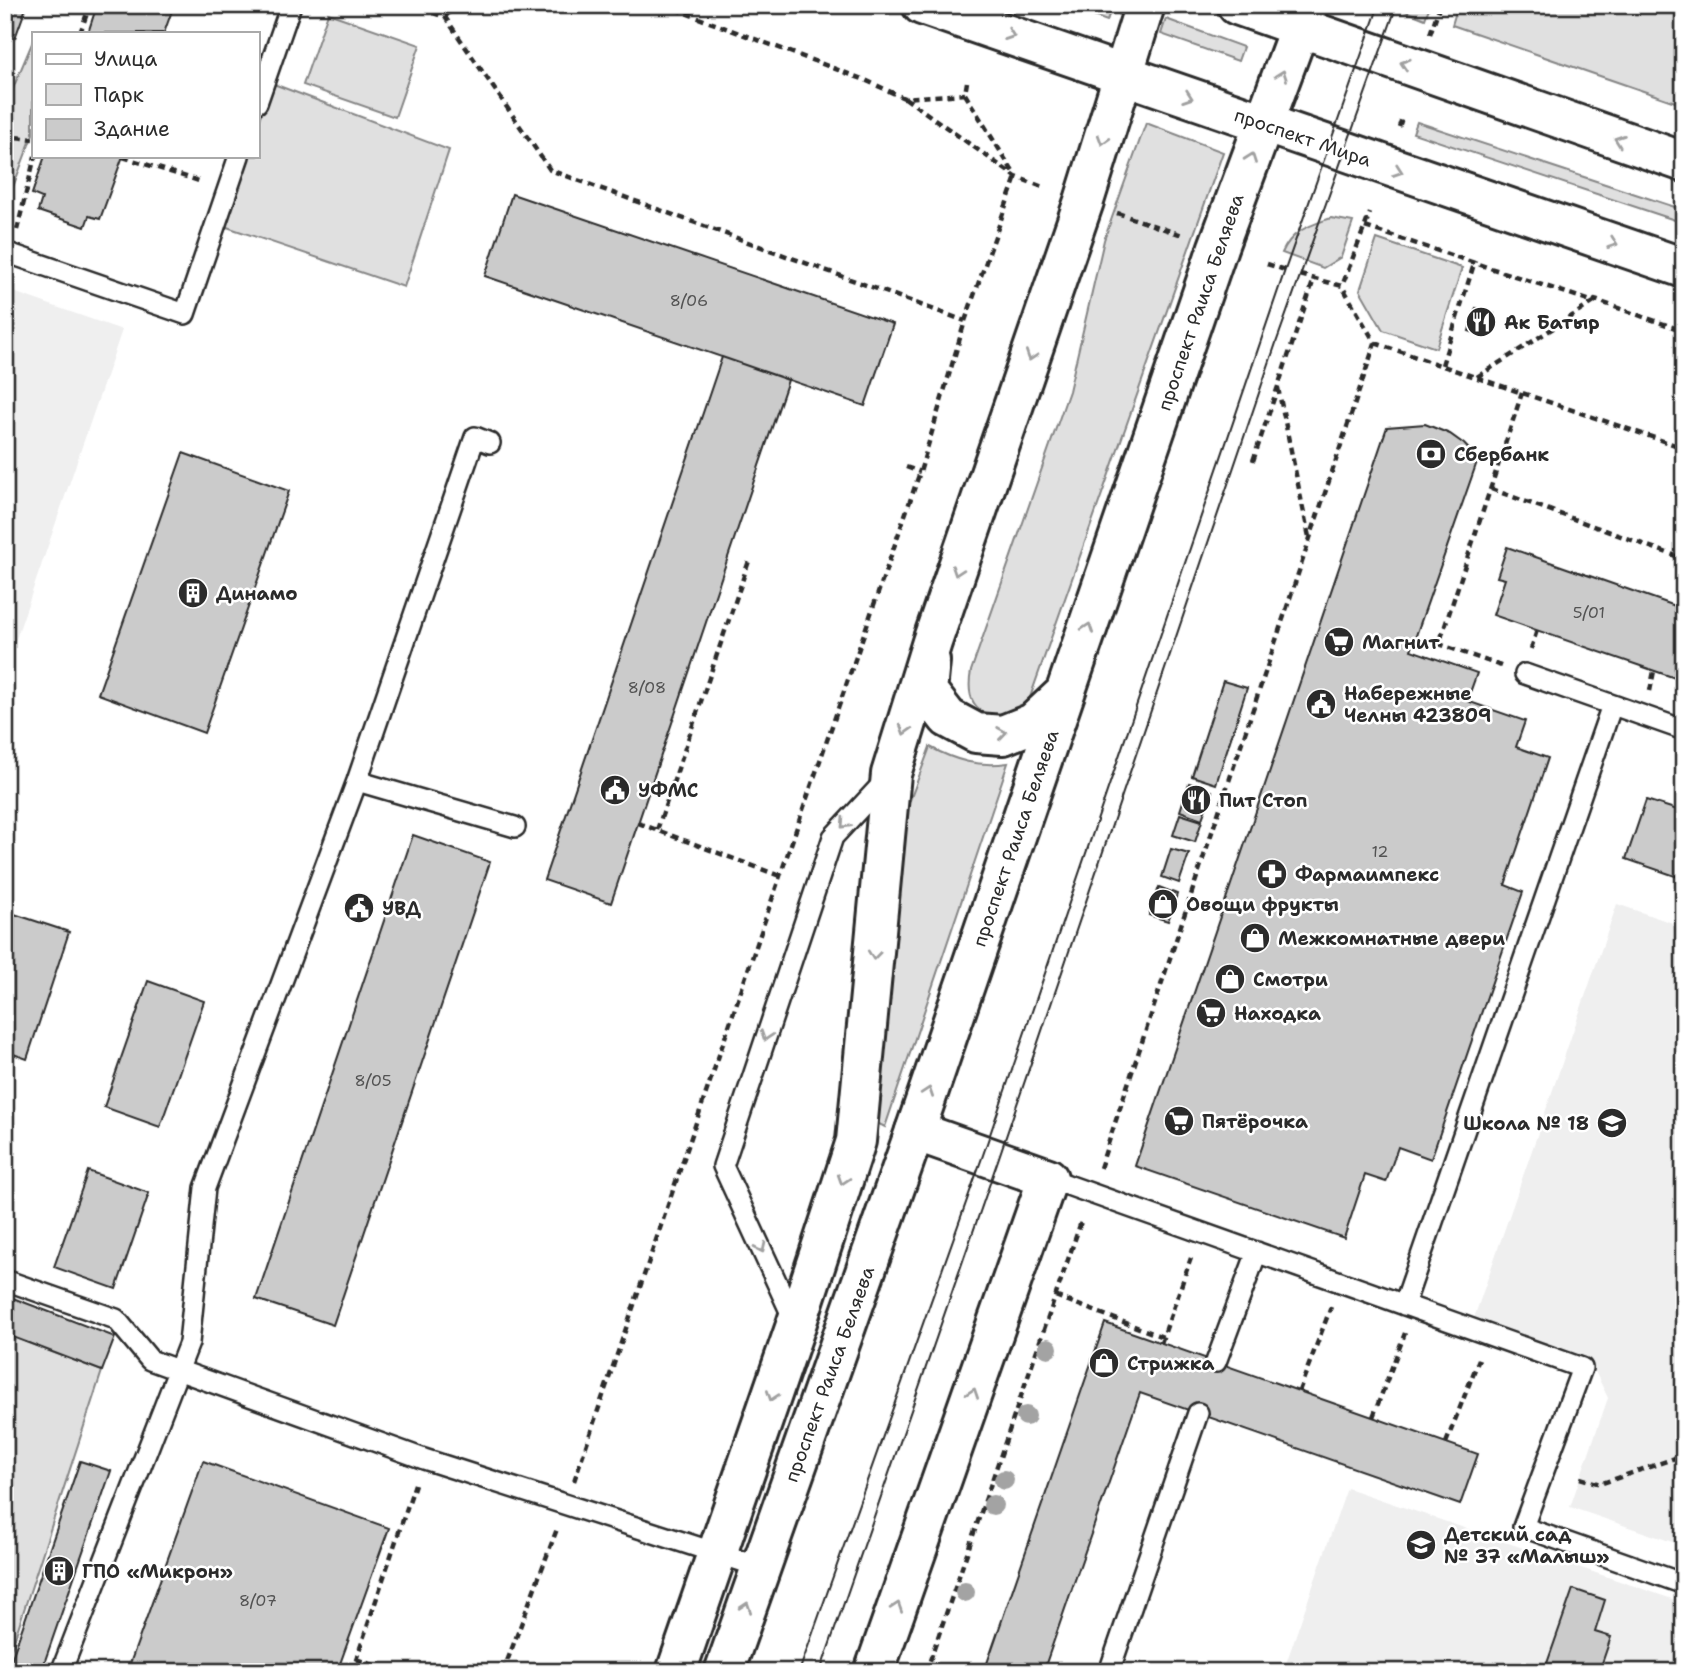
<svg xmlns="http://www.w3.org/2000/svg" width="1689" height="1677" font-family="'Shantell Sans',sans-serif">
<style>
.built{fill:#efefef}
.green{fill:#e0e0e0;stroke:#868686;stroke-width:2}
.building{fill:#cbcbcb;stroke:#2b2b2b;stroke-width:2}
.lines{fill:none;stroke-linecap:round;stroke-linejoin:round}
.service-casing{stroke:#2b2b2b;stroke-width:24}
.minor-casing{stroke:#2b2b2b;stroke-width:44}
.tertiary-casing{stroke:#2b2b2b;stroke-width:44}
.primary-casing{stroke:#2b2b2b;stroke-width:44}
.path{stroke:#2b2b2b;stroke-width:4.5;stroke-dasharray:7 5;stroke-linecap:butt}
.service{stroke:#fff;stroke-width:19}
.minor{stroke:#fff;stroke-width:38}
.tertiary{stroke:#fff;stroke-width:38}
.primary{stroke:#fff;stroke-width:38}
.tram{stroke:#2b2b2b;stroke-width:2}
.tree{fill:#a3a3a3}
.oneway{stroke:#a0a0a0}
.labels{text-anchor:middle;stroke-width:5;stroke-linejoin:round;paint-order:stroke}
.number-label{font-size:16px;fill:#535353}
.street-label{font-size:19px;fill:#2b2b2b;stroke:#fff}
.poi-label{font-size:19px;font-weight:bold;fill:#2b2b2b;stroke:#fff;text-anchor:start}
</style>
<rect width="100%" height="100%" fill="#fff"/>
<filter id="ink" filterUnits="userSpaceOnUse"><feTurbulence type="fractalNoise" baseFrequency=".0143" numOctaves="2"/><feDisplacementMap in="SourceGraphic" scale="14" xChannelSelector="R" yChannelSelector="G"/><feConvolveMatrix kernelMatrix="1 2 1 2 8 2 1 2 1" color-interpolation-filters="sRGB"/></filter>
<g filter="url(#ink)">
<!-- built -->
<path class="built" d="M5,289L122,330L5,671Z
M1617,904L1684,927V1546L1570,1507L1608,1398L1588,1357L1474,1318Z
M1347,1488L1684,1603V1672H1283Z"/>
<!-- green -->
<path class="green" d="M1063,5H1112L1107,21Z
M1400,5H1430L1425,19L1405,11Z
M1458,5H1684V105L1452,25Z
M328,13L420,45L395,117L303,85Z
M1166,19L1243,47L1238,61L1161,34Z
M33,41V134L5,208V107Z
M271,83L449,150L404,287L224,226L247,156H257V126Z
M1417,122L1684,210V223L1413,133Z
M1146,123L1223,152L1028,703L1002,719C973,713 966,698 971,671L1069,391L1104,240Z
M1331,218L1353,222L1341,257L1323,268L1282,253C1292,230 1309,226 1331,218Z
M1377,239L1462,268L1436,348L1383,330L1360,290Z
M930,747C956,761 978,767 1008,763L885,1127L877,1123L906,811Z
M5,1334L102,1371L5,1668Z"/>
<!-- building -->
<path class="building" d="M5,5H27L15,38L5,35Z
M97,5H174L164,33H88Z
M45,156H123L100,219L89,216L85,227L38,211L42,198L32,194Z
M512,194L893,324L865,406L485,276Z
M1476,308L1494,314L1487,336L1469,331Z
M722,357L788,380L611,903L544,880Z
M1425,424L1450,434L1464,444L1478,459L1411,650L1477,673L1467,701L1525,721L1516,747L1548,758L1505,885L1523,892L1431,1159L1398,1147L1386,1182L1365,1175L1344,1238L1135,1166L1387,427Z
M183,453L289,491L204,733L98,694Z
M1507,547L1684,609V681L1493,615L1505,579L1497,577Z
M1223,681L1247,688L1216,784L1192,776Z
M1189,783L1212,791L1202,819L1180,811Z
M1646,800L1684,812V879L1626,859Z
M1180,814L1202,821L1195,842L1173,835Z
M413,835L490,862L333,1325L256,1299Z
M1171,849L1189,854L1179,883L1162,877Z
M1159,887L1177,894L1168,921L1149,915Z
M5,911L69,932L27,1059L5,1051Z
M148,981L204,1001L160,1127L104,1107Z
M88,1171L149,1193L116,1289L54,1267Z
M5,1295L115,1337L102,1371L5,1334Z
M1105,1323L1478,1454L1460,1505L1140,1393L1043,1672H984Z
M80,1461L111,1471L41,1672H7Z
M203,1461L389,1528L337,1672H127Z
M1573,1589L1605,1600L1595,1632L1611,1637L1599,1672H1544Z"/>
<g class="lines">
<!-- service casing -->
<g class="service-casing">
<path id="service" d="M257,103L291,5
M11,254L185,314L239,156
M1525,674L1684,730
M357,781L515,827
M1048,1178L1582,1368L1523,1527L1684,1584
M5,1280L116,1319L150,1360L424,1459L760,1567
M1404,1305L1612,705
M795,1322L723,1166L833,837L886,780
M1216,1362L1257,1252
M61,1672L189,1343L205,1188L357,781L475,437L490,443
M1109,1672L1198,1413"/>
</g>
<!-- minor casing -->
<g class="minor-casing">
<path id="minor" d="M874,1672L1048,1178L915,1131"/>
</g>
<!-- tertiary casing -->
<g class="tertiary-casing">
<path id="tertiary" d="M930,661L927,691L948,718L976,733L1003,735L1033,723L1065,693
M676,1672L796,1325L856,1141L891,774L932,642L1084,201L1145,5
M724,1672L915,1131L1218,247L1308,5"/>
</g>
<!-- primary casing -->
<g class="primary-casing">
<path id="primary" d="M922,5L1684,268
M1237,5L1684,162"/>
</g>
<!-- path -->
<path class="path" d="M410,5L445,17L550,170L965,321
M664,5L865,80L904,98L965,94
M445,17L456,5
M80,33L90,5
M1430,34L1440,5
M967,82L965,94L1015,175
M905,98L1016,177L1043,187
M1399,127L1402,118
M5,136L33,139
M123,157L202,182
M1117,213L1185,236
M1365,227L1594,302L1595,300L1684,331
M17,230L35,156
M1267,264L1285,270
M1300,275L1342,286L1370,213
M1375,343L1684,448
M1442,365L1475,261
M1477,377L1594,302
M1278,388L1309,537
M1253,461L1314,279
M906,467L920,472
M1491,489L1684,559
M1531,649L1537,630
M1501,666L1439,644L1522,393
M1650,691L1654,671
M638,823L780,876
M657,830L750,558
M1100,1168L1375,343L1342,286
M1055,1296L1163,1337
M1161,1343L1191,1258
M1299,1391L1331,1307
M1373,1417L1405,1333
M1446,1443L1479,1359
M1580,1478L1600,1484L1684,1455
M574,1481L780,876L920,472L965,321L1016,177
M356,1659L394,1672
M352,1672L415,1484
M503,1672L557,1529
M926,1672L1082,1219"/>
<!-- service -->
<use href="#service" class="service"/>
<!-- minor -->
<use href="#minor" class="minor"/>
<!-- tertiary -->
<use href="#tertiary" class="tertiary"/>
<!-- primary -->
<use href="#primary" class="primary"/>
<!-- tram -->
<path class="tram" d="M799,1672L983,1155L1285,270L1379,5
M820,1672L998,1160L1276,343L1397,5"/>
</g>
<!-- trees -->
<g class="tree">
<circle cx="1048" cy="1348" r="10"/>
<circle cx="1026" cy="1416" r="10"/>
<circle cx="1004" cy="1480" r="10"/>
<circle cx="993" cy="1505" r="10"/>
<circle cx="965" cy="1592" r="10"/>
</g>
<!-- one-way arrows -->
<defs><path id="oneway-chevron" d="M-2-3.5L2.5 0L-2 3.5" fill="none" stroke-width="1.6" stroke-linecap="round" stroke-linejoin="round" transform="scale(1.75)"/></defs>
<g class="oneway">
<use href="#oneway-chevron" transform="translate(1010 35) rotate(19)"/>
<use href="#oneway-chevron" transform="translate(1405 64) rotate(-162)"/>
<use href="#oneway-chevron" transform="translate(1282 75) rotate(-70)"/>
<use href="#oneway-chevron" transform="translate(1188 97) rotate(19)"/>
<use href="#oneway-chevron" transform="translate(1103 140) rotate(107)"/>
<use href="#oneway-chevron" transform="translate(1619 140) rotate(-160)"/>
<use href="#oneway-chevron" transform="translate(1251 158) rotate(-70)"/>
<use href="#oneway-chevron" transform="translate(1398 171) rotate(19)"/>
<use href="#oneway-chevron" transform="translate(1613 243) rotate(19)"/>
<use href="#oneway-chevron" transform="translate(1031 356) rotate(109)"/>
<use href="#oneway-chevron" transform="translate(957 571) rotate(109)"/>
<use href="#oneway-chevron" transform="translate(1088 628) rotate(-71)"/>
<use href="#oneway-chevron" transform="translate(905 730) rotate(107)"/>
<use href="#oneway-chevron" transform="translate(1002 733) rotate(-8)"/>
<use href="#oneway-chevron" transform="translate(845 824) rotate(133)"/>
<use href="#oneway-chevron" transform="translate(874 955) rotate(96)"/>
<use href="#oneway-chevron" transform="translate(766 1036) rotate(108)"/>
<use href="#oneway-chevron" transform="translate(928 1092) rotate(-71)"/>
<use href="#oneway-chevron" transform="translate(843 1180) rotate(108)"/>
<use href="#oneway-chevron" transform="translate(761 1248) rotate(65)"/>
<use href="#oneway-chevron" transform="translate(973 1393) rotate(-71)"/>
<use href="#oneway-chevron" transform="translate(772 1396) rotate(109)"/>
<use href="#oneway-chevron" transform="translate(746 1607) rotate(-71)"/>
<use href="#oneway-chevron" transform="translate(897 1607) rotate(-71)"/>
</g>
</g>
<!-- icons -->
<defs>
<g id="restaurant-disc" transform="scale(1.575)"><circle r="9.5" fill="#2b2b2b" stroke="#fff"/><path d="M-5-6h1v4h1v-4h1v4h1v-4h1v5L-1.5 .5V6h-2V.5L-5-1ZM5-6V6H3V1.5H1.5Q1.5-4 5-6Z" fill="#fff"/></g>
<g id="bank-disc" transform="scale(1.575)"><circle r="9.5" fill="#2b2b2b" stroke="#fff"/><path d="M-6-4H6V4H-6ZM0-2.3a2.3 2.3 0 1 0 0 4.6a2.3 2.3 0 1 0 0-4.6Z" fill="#fff"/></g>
<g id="building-disc" transform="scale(1.575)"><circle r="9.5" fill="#2b2b2b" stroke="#fff"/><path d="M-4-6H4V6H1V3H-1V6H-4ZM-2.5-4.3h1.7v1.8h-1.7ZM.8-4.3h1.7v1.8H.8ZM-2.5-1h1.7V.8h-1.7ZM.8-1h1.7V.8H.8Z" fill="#fff"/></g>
<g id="supermarket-disc" transform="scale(1.575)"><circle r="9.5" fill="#2b2b2b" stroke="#fff"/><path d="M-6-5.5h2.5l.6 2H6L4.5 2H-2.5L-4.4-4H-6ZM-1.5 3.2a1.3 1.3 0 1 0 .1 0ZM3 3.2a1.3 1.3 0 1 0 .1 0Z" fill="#fff"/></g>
<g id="civic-disc" transform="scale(1.575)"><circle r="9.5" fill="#2b2b2b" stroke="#fff"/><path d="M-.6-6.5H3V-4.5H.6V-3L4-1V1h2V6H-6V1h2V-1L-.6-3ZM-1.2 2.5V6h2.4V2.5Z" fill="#fff"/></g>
<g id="pharmacy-disc" transform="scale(1.575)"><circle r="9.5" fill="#2b2b2b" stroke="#fff"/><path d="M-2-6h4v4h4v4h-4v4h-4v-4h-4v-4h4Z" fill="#fff"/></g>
<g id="shop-disc" transform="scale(1.575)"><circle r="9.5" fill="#2b2b2b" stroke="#fff"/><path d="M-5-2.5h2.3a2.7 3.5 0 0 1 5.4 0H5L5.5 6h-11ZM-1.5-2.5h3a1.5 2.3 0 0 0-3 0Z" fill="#fff"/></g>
<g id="school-disc" transform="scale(1.575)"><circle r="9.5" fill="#2b2b2b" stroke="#fff"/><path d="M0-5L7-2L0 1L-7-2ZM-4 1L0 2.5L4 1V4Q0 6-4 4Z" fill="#fff"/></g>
</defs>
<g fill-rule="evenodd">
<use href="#restaurant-disc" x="1481" y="322"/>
<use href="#bank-disc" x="1431" y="454"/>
<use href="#building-disc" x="193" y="593"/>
<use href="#supermarket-disc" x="1339" y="642"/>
<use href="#civic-disc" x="1321" y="704"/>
<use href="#civic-disc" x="615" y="790"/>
<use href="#restaurant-disc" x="1196" y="800"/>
<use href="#pharmacy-disc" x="1272" y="874"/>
<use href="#shop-disc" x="1163" y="904"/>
<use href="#civic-disc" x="359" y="908"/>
<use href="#shop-disc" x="1255" y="938"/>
<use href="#shop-disc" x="1230" y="979"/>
<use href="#supermarket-disc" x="1211" y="1013"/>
<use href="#supermarket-disc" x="1179" y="1121"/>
<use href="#school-disc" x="1612" y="1123"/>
<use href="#shop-disc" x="1104" y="1363"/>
<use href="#school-disc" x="1421" y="1545"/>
<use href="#building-disc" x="59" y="1571"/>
</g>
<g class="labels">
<!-- number labels -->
<g class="number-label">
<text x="689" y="306">8/06</text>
<text x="1589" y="618">5/01</text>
<text x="647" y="693">8/08</text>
<text x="1380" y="857">12</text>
<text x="373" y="1086">8/05</text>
<text x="258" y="1606">8/07</text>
</g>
<!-- street labels -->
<g class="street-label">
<text transform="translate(1303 137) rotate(19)" y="7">проспект Мира</text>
<text transform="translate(1200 302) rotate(-71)" y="7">проспект Раиса Беляева</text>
<text transform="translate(1015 838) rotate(-71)" y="7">проспект Раиса Беляева</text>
<text transform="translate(829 1374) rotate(-70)" y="7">проспект Раиса Беляева</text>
</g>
<!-- poi labels -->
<g class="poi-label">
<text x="1504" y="329">Ак Батыр</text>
<text x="1454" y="461">Сбербанк</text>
<text x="216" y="600">Динамо</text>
<text x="1362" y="649">Магнит</text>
<text x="1344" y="700">Набережные<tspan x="1344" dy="22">Челны 423809</tspan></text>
<text x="638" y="797">УФМС</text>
<text x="1219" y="807">Пит Стоп</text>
<text x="1295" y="881">Фармаимпекс</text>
<text x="1186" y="911">Овощи фрукты</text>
<text x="382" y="915">УВД</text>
<text x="1278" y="945">Межкомнатные двери</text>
<text x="1253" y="986">Смотри</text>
<text x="1234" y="1020">Находка</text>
<text x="1202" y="1128">Пятёрочка</text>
<text x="1589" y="1130" text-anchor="end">Школа № 18</text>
<text x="1127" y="1370">Стрижка</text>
<text x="1444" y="1541">Детский сад<tspan x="1444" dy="22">№ 37 «Малыш»</tspan></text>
<text x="82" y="1578">ГПО «Микрон»</text>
</g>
</g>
<!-- margin -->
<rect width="1689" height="1677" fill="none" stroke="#fff" stroke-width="28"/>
<rect x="14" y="14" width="1661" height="1649" fill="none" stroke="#2b2b2b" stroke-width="2.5" filter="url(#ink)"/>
<!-- legend -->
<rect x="32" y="32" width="228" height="126" fill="#ffffff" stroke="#aaaaaa" stroke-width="2"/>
<rect x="46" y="54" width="35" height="10" fill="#ffffff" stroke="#aaaaaa" stroke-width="2"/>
<text x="94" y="66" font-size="21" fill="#2b2b2b">Улица</text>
<rect x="46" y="84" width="35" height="21" fill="#e0e0e0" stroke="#aaaaaa" stroke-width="2"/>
<text x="94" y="102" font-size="21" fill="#2b2b2b">Парк</text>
<rect x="46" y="119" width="35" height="21" fill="#cbcbcb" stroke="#aaaaaa" stroke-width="2"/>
<text x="94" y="136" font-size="21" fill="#2b2b2b">Здание</text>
</svg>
